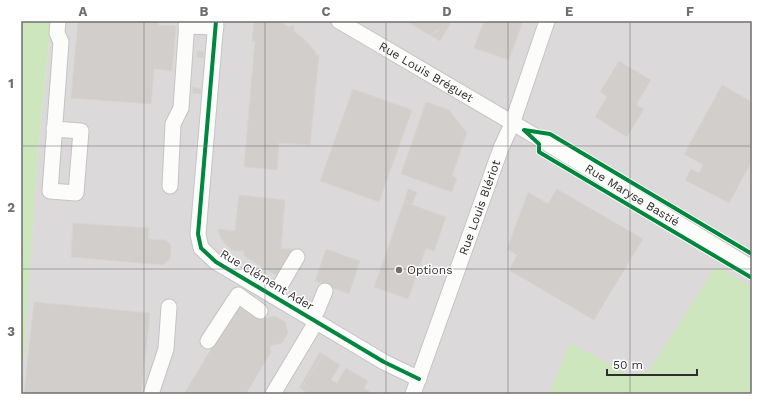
<svg xmlns="http://www.w3.org/2000/svg" width="773" height="415" font-family="'Work Sans',sans-serif">
<style>
.industrial{fill:#dcd9db}
.green{fill:#cee6be}
.building{fill:#d1cecb;stroke:#d7d4d0}
.lines{fill:none;stroke-linecap:round;stroke-linejoin:round}
.minor-casing{stroke:#c5c4c5;stroke-width:17}
.minor{stroke:#fcfcfb;stroke-width:15}
.cycleway-casing{stroke:#fff;stroke-width:6}
.cycleway{stroke:#00873e;stroke-width:4}
.grid{fill:none;stroke:#706f6e;stroke-width:1;stroke-opacity:0.55}
.poi-dot{fill:#706f6e;stroke:#fff;stroke-width:1.5}
.labels{text-anchor:middle;stroke-width:3;stroke-linejoin:round;paint-order:stroke}
.street-label{font-size:12px;fill:#2e2e2e;stroke:#fff}
.poi-label{font-size:12px;fill:#2e2e2e;stroke:#fff;text-anchor:start}
.neatline{fill:none;stroke:#706f6e;stroke-width:1.5}
.grid-label{font-size:13px;text-anchor:middle;font-weight:bold;fill:#706f6e}
</style>
<rect width="100%" height="100%" fill="#ece8e4"/>
<!-- industrial -->
<path class="industrial" d="M51,21H752V394H21L37,163Z"/>
<!-- green -->
<path class="green" d="M21,21H51L37,163L24,363L21,362Z
M716,266L752,287V394H549L570,343L630,375L649,371Z"/>
<!-- building -->
<path class="building" d="M78,21H159L158,25L176,26L172,71L154,69L151,104L71,98Z
M254,21H279L289,27L294,25V31L308,43L316,53L315,55H319L310,145L279,143L277,170L244,167L255,41H252Z
M406,21H452L446,31L437,30L430,35Z
M484,21H523L509,60L474,48Z
M441,30L446,31L440,41L430,35Z
M197,51L204,52V58L197,57Z
M619,61L651,80L636,105L644,109L627,137L595,117L607,97L600,92Z
M722,85L752,102V161L729,203L685,180L691,169L699,173L703,165L684,154Z
M193,87L201,89V94L192,93Z
M353,89L412,110L379,202L320,181Z
M426,102L449,110L467,133L452,176L457,178L452,192L401,174Z
M408,189L417,192L412,205L404,202Z
M557,189L643,239L594,320L509,270L517,255L507,249L528,192L548,204Z
M239,195L285,200L281,249H293L277,276L244,256V251H234L227,246L220,237L218,229L235,231Z
M404,202L446,217L434,251L426,248L408,299L374,287Z
M73,223L149,228L148,239L166,240L171,245L170,259L163,265L71,257Z
M326,249L360,261L349,294L315,281Z
M34,302L150,313L141,394H24Z
M238,304L263,319L275,316L285,322L288,333L282,343L270,346L271,352L246,394H184Z
M320,352L323,354L301,389L299,388Z
M323,354L340,365L331,380L337,383L346,368L368,381L364,388L373,394H379H309L301,389Z"/>
<g class="lines">
<!-- minor casing -->
<g class="minor-casing">
<g id="minor">
<path d="M216,21L198,234L201,248L216,262L384,362L419,379"/>
<path id="s1" d="M339,21L535,136L752,268"/>
<path d="M186,26L216,27"/>
<path d="M54,129L81,131L76,193L50,191L61,42L57,33L58,21"/>
<path d="M170,186L173,124L181,108L187,21"/>
<path d="M274,296L297,257"/>
<path d="M310,318L317,311L325,291"/>
<path d="M208,341L238,295L260,311"/>
<path d="M151,394L166,349L169,307"/>
<path d="M273,394L316,322"/>
<path id="s2" d="M413,394L501,148L512,124L547,21"/>
</g>
</g>
<!-- minor -->
<use href="#minor" class="minor"/>
<!-- cycleway casing -->
<g class="cycleway-casing">
<path id="cycleway" d="M216,21L198,234L201,248L216,262L384,362L419,379
M524,130L539,144V152L752,278
M524,130L550,134L752,254"/>
</g>
<!-- cycleway -->
<use href="#cycleway" class="cycleway"/>
</g>
<!-- grid -->
<path class="grid" d="M144,21V394M265,21V394M386,21V394M508,21V394M630,21V394M21,146H752M21,269H752"/>
<!-- markers -->
<circle class="poi-dot" cx="399" cy="270" r="4"/>
<g class="labels">
<!-- street labels -->
<g class="street-label">
<text dy="4" stroke="none"><textPath href="#s1" startOffset="101">Rue Louis Bréguet</textPath></text>
<text dy="4" stroke="none"><textPath href="#s1" startOffset="341">Rue Maryse Bastié</textPath></text>
<text dy="4" stroke="none"><textPath href="#s2" startOffset="198">Rue Louis Blériot</textPath></text>
<text transform="translate(267 280) rotate(31)" y="4">Rue Clément Ader</text>
</g>
<!-- poi labels -->
<g class="poi-label">
<text x="407" y="274">Options</text>
</g>
</g>
<!-- border -->
<rect width="773" height="415" fill="none" stroke="#ffffff" stroke-width="44"/>
<!-- scale -->
<path d="M607 369v6h90v-6" fill="none" stroke="#2e2e2e" stroke-width="2"/>
<text x="613" y="369" font-size="12" fill="#2e2e2e" stroke="#ffffff" stroke-width="3" paint-order="stroke">50 m</text>
<rect x="22" y="22" width="729" height="371" class="neatline"/>
<g class="grid-label">
<text x="83" y="16">A</text>
<text x="204" y="16">B</text>
<text x="326" y="16">C</text>
<text x="447" y="16">D</text>
<text x="569" y="16">E</text>
<text x="690" y="16">F</text>
<text x="11" y="88">1</text>
<text x="11" y="212">2</text>
<text x="11" y="336">3</text>
</g>
</svg>
